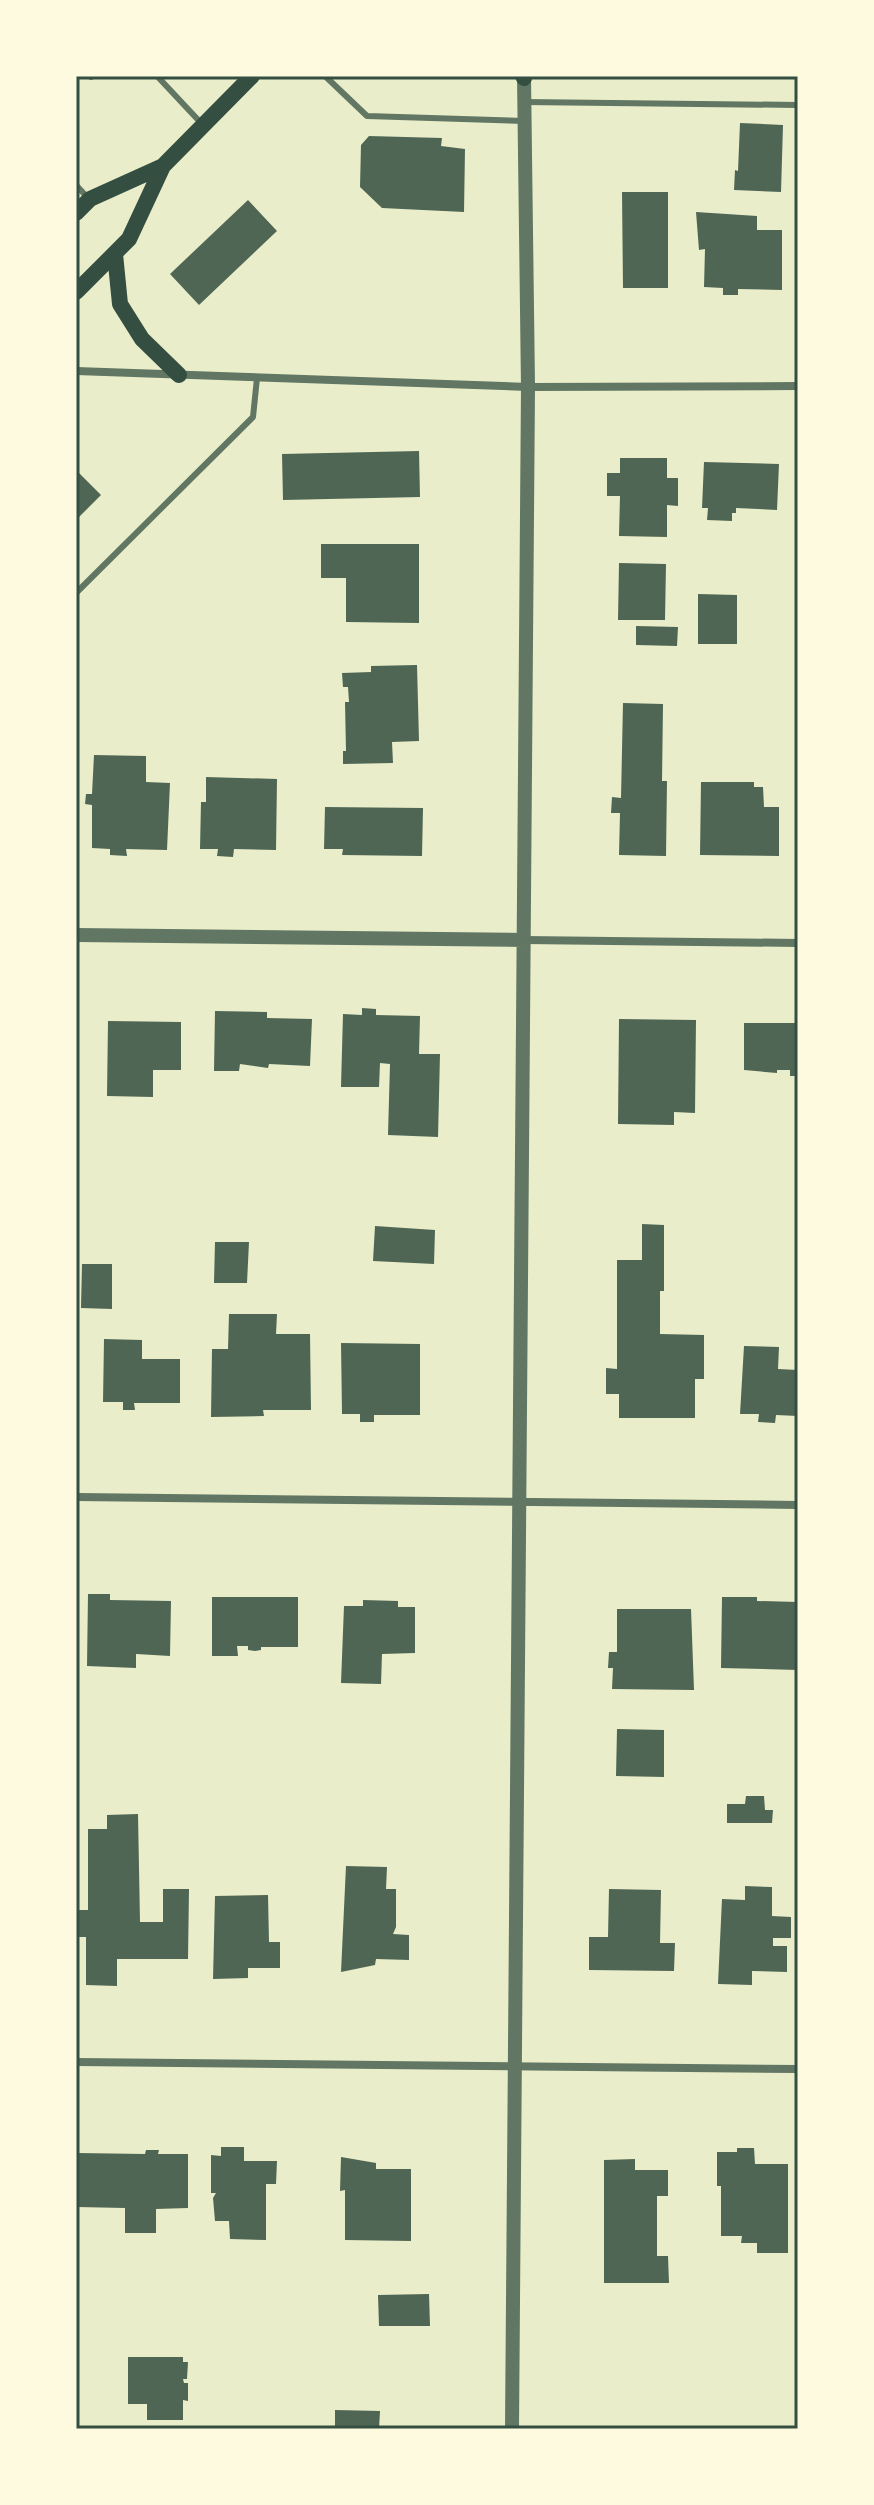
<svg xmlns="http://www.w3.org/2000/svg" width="874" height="2505" font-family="'Open Sans',sans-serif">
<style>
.building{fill:#4f6655}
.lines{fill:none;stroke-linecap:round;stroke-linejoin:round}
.service{stroke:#617663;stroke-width:6}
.minor{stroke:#617663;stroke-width:8}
.tertiary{stroke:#617663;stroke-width:14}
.secondary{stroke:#344e41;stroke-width:16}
.neatline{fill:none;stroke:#344e41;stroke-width:3}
</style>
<rect width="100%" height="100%" fill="#e9edc9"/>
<!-- building -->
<path class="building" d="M740,123L783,125L781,192L734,190L735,170L738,171Z
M369,136L442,138L441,146L465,149L464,212L382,208L360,187L361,145Z
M622,192H668V288H623Z
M248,200L277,231L199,305L170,274Z
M696,212L757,216V230H782V290L738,289V295H723V288L704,287L705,249L699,250Z
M419,451L420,497L283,500L282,454Z
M620,458H667V478H678V506L667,505V537L619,536L620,496H607V473H620Z
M704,462L779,464L777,510L736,508V513H732V521L707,520L708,508H702Z
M76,470L101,495L76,520Z
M321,544H419V623L346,622V578H321Z
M619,563L666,564L665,620H618Z
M698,594L737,595V644H698Z
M636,626L678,627L677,646L636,645Z
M417,665L419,741L392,742L393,763L343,764V751H346L345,702H349L348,687H343L342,673L371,672V666Z
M623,703L663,704L662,781H667L666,856L619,855L620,813H611L612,797L621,798Z
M94,755L146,756V782L170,783L167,850L126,849L127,856L110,855V849L92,848V805L85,804L86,794H92Z
M206,777L277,779L276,850L234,849L233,857L217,856L218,849H200L201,802H206Z
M701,782H754V787H763L764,807H779V856L700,855Z
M325,807L423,808L422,856L342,855L343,849H324Z
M362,1008L376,1009V1015L420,1016L419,1054H440L438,1137L388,1135L390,1064L380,1063L379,1087H341L343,1014L362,1015Z
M215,1011L267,1012V1018L312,1019L310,1066L269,1064L268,1068L240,1064L239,1071H214Z
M619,1019L696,1020L695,1113L674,1112V1125L618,1124Z
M108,1021L181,1022V1070H153V1097L107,1096Z
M744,1023H798V1076H790V1070H777V1073L744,1070Z
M642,1224L664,1225V1291H660V1334L704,1335V1379H695V1418H619V1394H606V1368L617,1369V1260H642Z
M375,1226L435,1230L434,1264L373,1261Z
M215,1242H249L247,1283H214Z
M82,1264H112V1309L81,1308Z
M229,1314H277L276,1334H310L311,1410H263L264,1416L211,1417L212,1349H228Z
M104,1339L142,1340V1359H180V1403H134L135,1410H123V1402H103Z
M341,1343L420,1344V1415H374V1422H360V1414H342Z
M744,1346L779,1347L778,1369L798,1370V1416L776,1415L775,1423L758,1422L759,1414H740Z
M88,1594H110V1600L171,1601L170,1656L136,1654V1668L87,1666Z
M212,1597H298V1647H261V1650L255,1651L248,1650V1646H237L238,1656H212Z
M722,1597H757V1601L798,1602V1670L721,1668Z
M363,1600L398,1601V1607H415V1653L382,1654L381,1684L341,1683L344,1606H363Z
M617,1609H691L694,1690L612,1689L613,1668H608L609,1652H617Z
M617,1729L664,1730V1777L616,1776Z
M746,1796H764L765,1810H773L772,1823H727V1804H745Z
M138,1814L140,1922H163V1889H189L188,1959H117V1986L86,1985V1937H78V1910H88V1829H107V1815Z
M346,1866L387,1867L386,1889H396V1927L393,1934L409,1935V1960L376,1959L375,1965L341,1972Z
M745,1886L772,1887V1916L791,1917V1938H773V1946H787V1972L752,1971V1985L718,1984L722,1899L745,1900Z
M609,1889L661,1890L660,1943H675L674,1971L589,1970V1937H608Z
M268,1895L269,1942H280V1968H248V1978L213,1979L215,1896Z
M221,2147H244V2161H277L276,2184H266V2240L230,2239L229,2221H215L213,2198L216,2193H211V2155L221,2156Z
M737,2148H754L755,2164H788V2253H757V2243H741L742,2236H721V2186H717V2152H737Z
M146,2150H159L158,2154H188V2208L156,2209V2233H125V2208L77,2207V2153L145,2154Z
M341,2157L376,2163V2169H411V2241L345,2240V2190L340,2191Z
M635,2159V2170H668V2196H657V2256H668L669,2283H604V2160Z
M429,2294L430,2326H379L378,2295Z
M128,2357H183V2362H188L187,2379H183L184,2383H188V2401L183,2400V2420H147V2404H128Z
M335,2410L380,2411L379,2429H335Z"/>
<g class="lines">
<!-- service -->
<path class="service" d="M157,76L201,123
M325,76L367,116L525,121
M91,77V76
M524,102L798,105
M76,185L87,197
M76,593L253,417L257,378"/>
<!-- minor -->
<path class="minor" d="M76,371L528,387L798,386
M524,940L798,943
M76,1497L798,1505
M76,2062L798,2069"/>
<!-- tertiary -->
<path class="tertiary" d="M76,935L524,940
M512,2429L528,387L524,76"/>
<!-- secondary -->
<path class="secondary" d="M523,76L524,78
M76,213L90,199L163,166
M115,254L120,304L142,339L179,375
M76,292L129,239L163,166L252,76"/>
</g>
<!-- border -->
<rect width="874" height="2505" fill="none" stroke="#fefae0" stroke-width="156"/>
<rect x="78" y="78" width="718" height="2349" class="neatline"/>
</svg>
